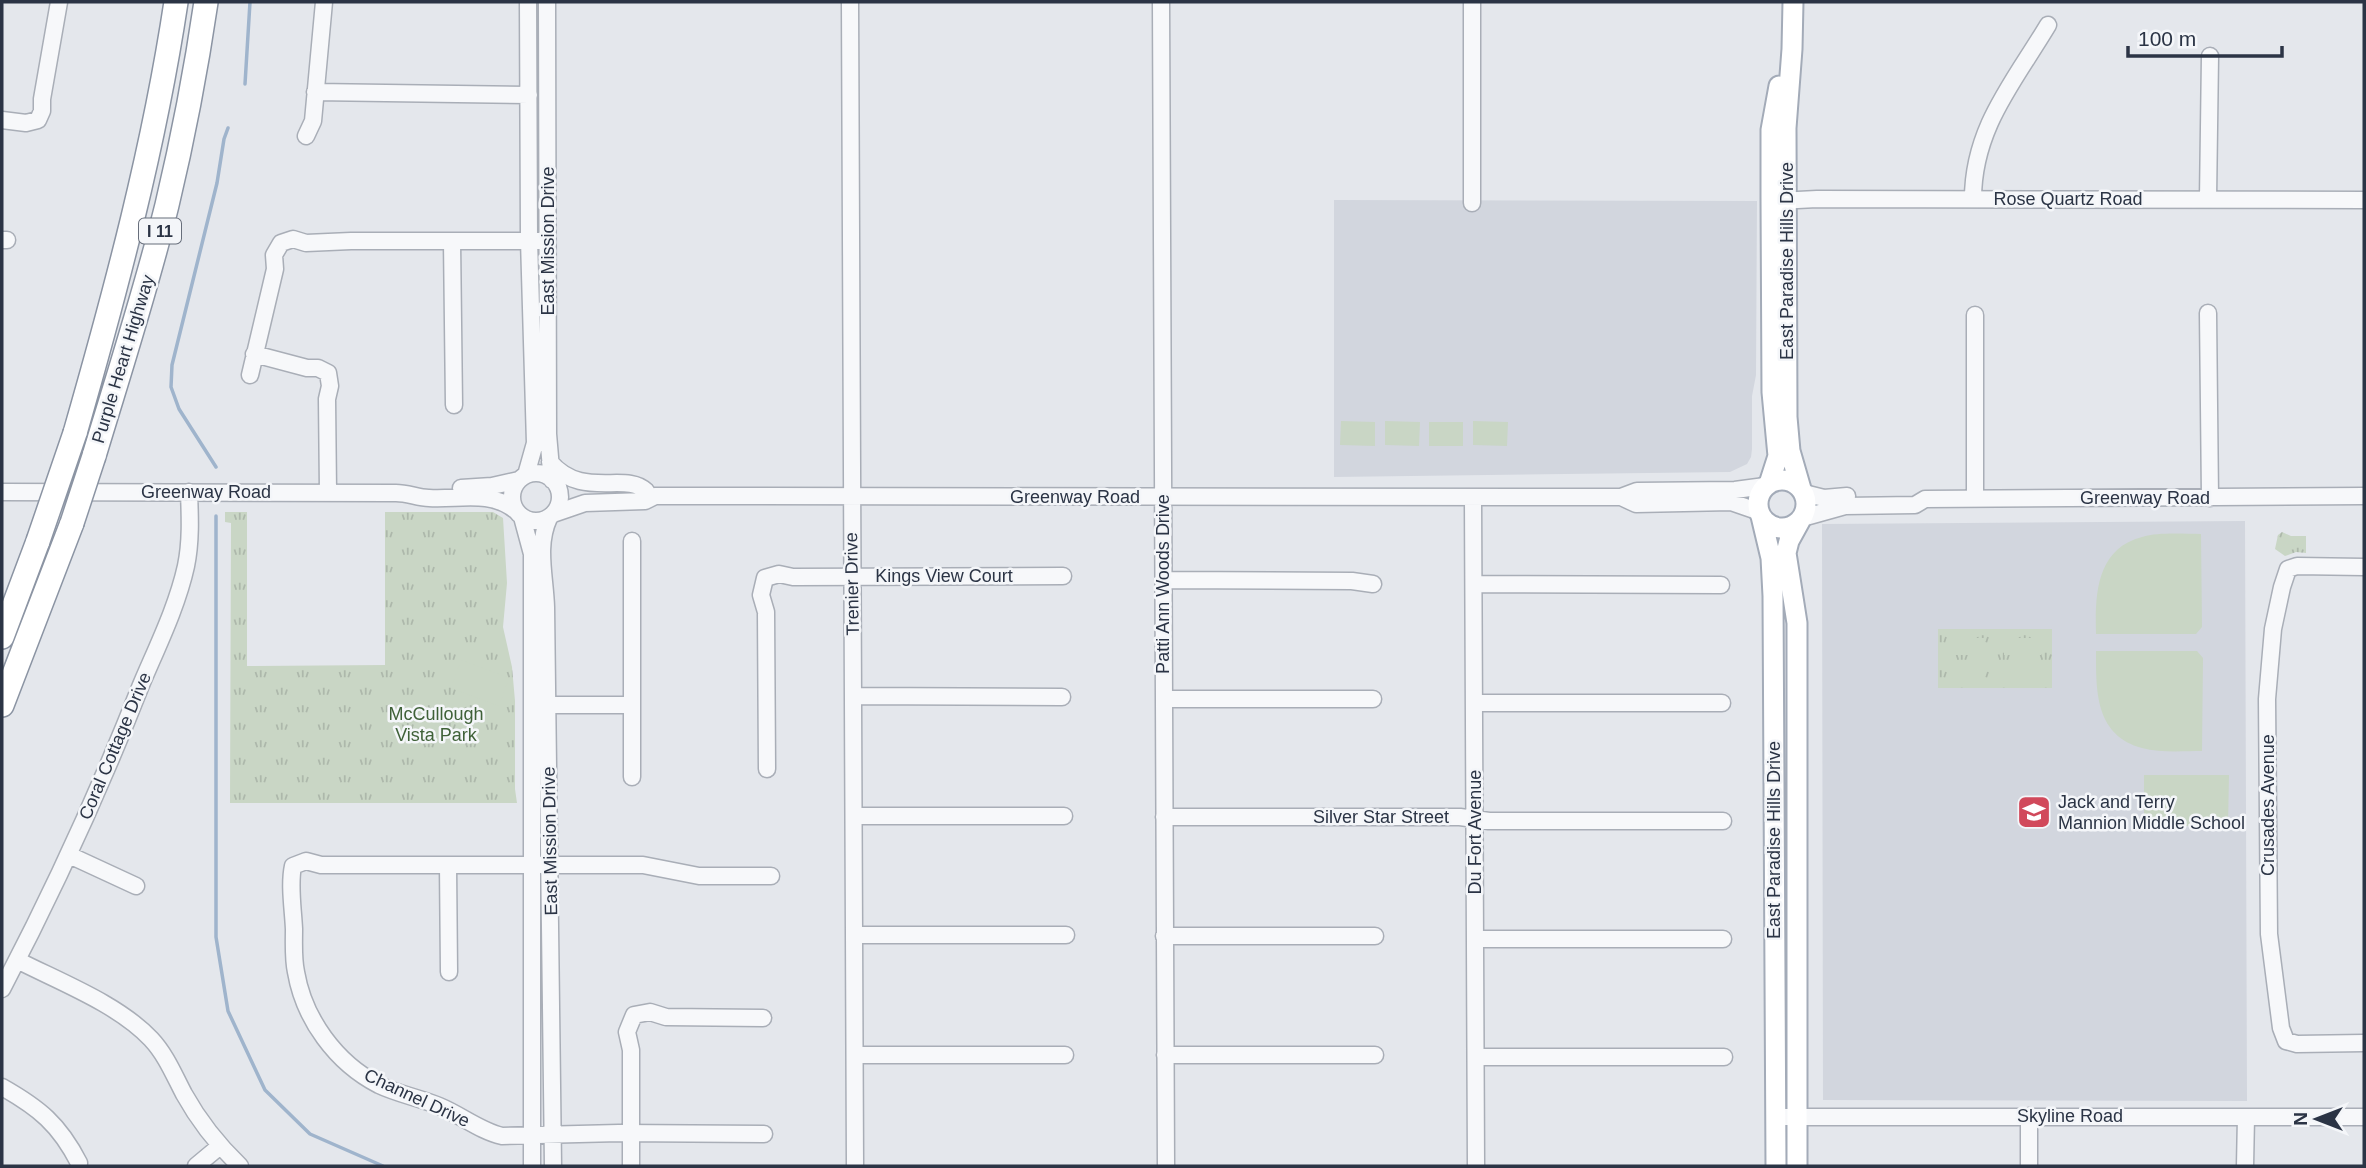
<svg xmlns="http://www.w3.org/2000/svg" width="2366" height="1168" font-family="Helvetica,sans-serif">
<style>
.built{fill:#d2d6de}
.grass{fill:url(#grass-tufts)}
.pitch{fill:#c9d6c5}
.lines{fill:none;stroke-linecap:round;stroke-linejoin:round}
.stream{stroke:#9fb4cc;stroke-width:3.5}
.minor-casing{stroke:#a9aeb7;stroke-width:19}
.major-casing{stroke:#a3abb8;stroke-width:23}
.highway-casing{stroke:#8b94a3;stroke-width:26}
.minor{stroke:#f7f8fa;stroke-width:16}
.major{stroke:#fff;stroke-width:19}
.highway{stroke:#fff;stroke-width:23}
.highway-bridge-casing{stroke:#8b94a3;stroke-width:26;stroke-linecap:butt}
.highway-bridge{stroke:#fff;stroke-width:23}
.labels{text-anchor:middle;stroke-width:5;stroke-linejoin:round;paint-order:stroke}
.shield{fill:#f4f6f9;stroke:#676e7b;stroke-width:2}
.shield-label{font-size:16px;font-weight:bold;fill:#2b3445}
.street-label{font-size:18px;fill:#2b3445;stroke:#f4f6f9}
.park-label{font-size:18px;fill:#3f6138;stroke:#f4f6f9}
.poi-label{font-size:18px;fill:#2b3445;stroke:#f4f6f9;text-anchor:start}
</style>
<defs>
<pattern id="grass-tufts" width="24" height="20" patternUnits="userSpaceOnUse" patternTransform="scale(1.75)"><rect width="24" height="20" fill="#c9d6c5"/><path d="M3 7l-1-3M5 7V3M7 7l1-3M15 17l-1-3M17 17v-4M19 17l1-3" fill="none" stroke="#adb8ab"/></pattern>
</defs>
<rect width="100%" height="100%" fill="#e4e7ec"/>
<!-- built -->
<path class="built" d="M1334,200L1757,201L1756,375L1752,396V449L1751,457L1747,464L1730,472L1334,477Z
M2245,521L2247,1101L1823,1100L1822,524Z"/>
<!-- grass -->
<path class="grass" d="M225,512H247V666L385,665V512H493L503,518L507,583L503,627L512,667L515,701V789L517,803H230L231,523L225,522Z
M2282,532L2291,536H2306V553L2296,552L2285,556L2275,549L2278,535Z
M1938,629H2052V688H1938Z"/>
<!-- pitch -->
<path class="pitch" d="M1341,421L1375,422V446L1340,445Z
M1385,421L1420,422L1419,446L1385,445Z
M1473,421L1508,422L1507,446L1473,445Z
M1429,422H1463V446H1429Z
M2201,534L2202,627L2196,634H2096C2095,595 2096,549 2142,537C2159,532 2182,534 2201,534Z
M1948,638H1985V655H1948Z
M2004,638H2041V655H2004Z
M2096,651H2197L2203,658L2202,751C2183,751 2160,753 2142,748C2095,735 2096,691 2096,651Z
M461,660L509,678L499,706L451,688Z
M1948,664H1985V681H1948Z
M2004,664H2041V681H2004Z
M2144,775H2229L2228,826H2144Z"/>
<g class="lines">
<!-- stream -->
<path class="stream" d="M245,84L250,2
M216,467L179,409L171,387L172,365L217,183L224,139L228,128
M216,516V937L228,1011L265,1090L310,1134L383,1166"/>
<!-- minor casing -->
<g class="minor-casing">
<path id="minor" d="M547,2L548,434L552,480
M850,2L855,1166
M1161,2L1166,1166
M1472,2V203
M315,92L529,95
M2,120L26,123L38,120L42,111V99L59,2
M306,136L313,121L324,2
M1973,199C1973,128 2014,82 2048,25
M2208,199L2210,56
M1777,201L1817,199L2364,200
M2,240H7
M452,241L454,405
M2208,313L2210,498
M254,354L307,368H318L328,373L330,386L327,399L328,492
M250,375L275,269L274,255L281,243L293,239L306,243L351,241H540
M550,462C582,500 626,471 646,491
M512 497a24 24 0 1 1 48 0a24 24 0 1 1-48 0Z
M526,475L535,443L529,240L528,2
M461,488L492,486L519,480
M2,492L396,493C408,493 418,498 429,498C458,500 490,490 515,510
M1804,493L1824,498L1847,496
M1621,497L1636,504L1731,502L1760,512
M1473,498L1476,1166
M1975,499V315
M553,514L585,503L645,501L655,496L1621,497L1637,491L1735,490L1765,486
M522,517L532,554V1166
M549,518C536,546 545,576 546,607L553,1166
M1802,518L1845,506L1915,505L1925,499L2364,496
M632,541V777
M2364,567L2297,566L2288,569L2282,587L2273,629L2267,699L2269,934L2281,1028L2286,1041L2297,1044L2364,1043
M1163,580L1352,581L1373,584
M1474,584L1721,585
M853,696L1062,697
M1164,699H1373
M1475,703H1722
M538,705H632
M767,769L766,612L761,595L765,578L779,574L793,577L1063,576
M854,816H1064
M1164,817H1460L1489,821H1723
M69,855L136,886
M448,865L449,972
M854,935H1066
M1164,936H1375
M1476,939H1723
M17,960C60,982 118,1004 151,1039C166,1055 174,1075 184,1094C199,1121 218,1145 240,1166
M2,989C54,890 100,789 141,685C157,647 177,607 186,566C191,542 190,517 189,492
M855,1055H1065
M1165,1055H1375
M1476,1057H1724
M2,1087C39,1108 59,1124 79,1163
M1777,1117H2364
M764,1134L619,1133L502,1136C480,1131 461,1115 439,1106C420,1098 398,1094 379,1085C336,1063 304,1019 296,972C293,958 294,943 294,929C293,908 289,885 293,866L306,861L321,865H643L699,876H771
M196,1166L220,1146
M631,1166V1050L627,1032L634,1015L650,1012L666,1017L763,1018
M2029,1166V1116
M2245,1166L2246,1117"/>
</g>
<!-- major casing -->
<g class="major-casing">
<path id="major" d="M1793,2L1792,49L1786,128L1787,417L1790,451L1801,489
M1758 504a24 24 0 1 1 48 0a24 24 0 1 1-48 0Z
M1769,484L1778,456L1772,392L1771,197V130L1779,86
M1761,516L1771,558L1773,596L1776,1166
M1797,1166V623L1786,553L1789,541L1800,521"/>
</g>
<!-- highway casing -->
<g class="highway-casing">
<path id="highway" d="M75,433C116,290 154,148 176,2
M94,456C119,373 146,290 167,205C183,138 196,70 206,2
M2,637L38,541
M2,705L72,523"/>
</g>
<!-- minor -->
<use href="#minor" class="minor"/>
<!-- major -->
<use href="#major" class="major"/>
<!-- highway -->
<use href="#highway" class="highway"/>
<!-- highway-bridge casing -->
<g class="highway-bridge-casing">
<path id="highway-bridge" d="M72,523L94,456
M38,541L75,433"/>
</g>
<!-- highway-bridge -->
<use href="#highway-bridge" class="highway-bridge"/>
</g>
<!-- icons -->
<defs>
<g id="school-square" transform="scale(1.75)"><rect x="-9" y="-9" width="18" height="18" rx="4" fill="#d1495b" stroke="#f4f6f9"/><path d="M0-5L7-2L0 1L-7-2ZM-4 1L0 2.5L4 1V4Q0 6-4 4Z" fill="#fff"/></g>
</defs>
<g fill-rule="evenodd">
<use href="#school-square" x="2034" y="812"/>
</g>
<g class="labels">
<!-- shield labels -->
<rect class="shield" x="139" y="218.5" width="42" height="25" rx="5"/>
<g class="shield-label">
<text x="160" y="237">I 11</text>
</g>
<!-- street labels -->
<g class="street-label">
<text x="2068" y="205">Rose Quartz Road</text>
<text transform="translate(548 241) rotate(-90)" y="6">East Mission Drive</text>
<text transform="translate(1787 261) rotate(-90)" y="6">East Paradise Hills Drive</text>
<text transform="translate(123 359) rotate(-73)" y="6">Purple Heart Highway</text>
<text x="206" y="498">Greenway Road</text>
<text x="1075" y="503">Greenway Road</text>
<text x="2145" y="504">Greenway Road</text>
<text x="944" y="582">Kings View Court</text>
<text transform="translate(852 584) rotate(-91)" y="6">Trenier Drive</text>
<text transform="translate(1163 584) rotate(-90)" y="6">Patti Ann Woods Drive</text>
<text transform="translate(115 746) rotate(-67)" y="6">Coral Cottage Drive</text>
<text transform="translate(2268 805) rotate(-90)" y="6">Crusades Avenue</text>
<text x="1381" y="823">Silver Star Street</text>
<text transform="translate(1475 832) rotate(-90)" y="6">Du Fort Avenue</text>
<text transform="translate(1774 840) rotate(-90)" y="6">East Paradise Hills Drive</text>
<text transform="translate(550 841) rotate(-91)" y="6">East Mission Drive</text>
<text transform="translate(417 1098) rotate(25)" y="6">Channel Drive</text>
<text x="2070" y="1122">Skyline Road</text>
</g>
<!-- park labels -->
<g class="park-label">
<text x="436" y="720">McCullough<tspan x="436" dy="21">Vista Park</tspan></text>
</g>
<!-- poi labels -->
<g class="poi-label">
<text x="2058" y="808">Jack and Terry<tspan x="2058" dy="21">Mannion Middle School</tspan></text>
</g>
</g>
<!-- border -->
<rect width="2366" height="1168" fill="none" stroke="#2b3445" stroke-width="7"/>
<!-- north arrow -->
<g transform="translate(2317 1119) rotate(270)" stroke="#f4f6f9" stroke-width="5" paint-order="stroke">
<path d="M0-5L12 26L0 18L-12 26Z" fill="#2b3445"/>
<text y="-10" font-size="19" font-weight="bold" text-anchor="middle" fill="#2b3445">N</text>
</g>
<!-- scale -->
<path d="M2128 46v10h154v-10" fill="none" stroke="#2b3445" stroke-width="3.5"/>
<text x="2138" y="46" font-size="21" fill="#2b3445" stroke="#f4f6f9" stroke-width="5" paint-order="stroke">100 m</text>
</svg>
